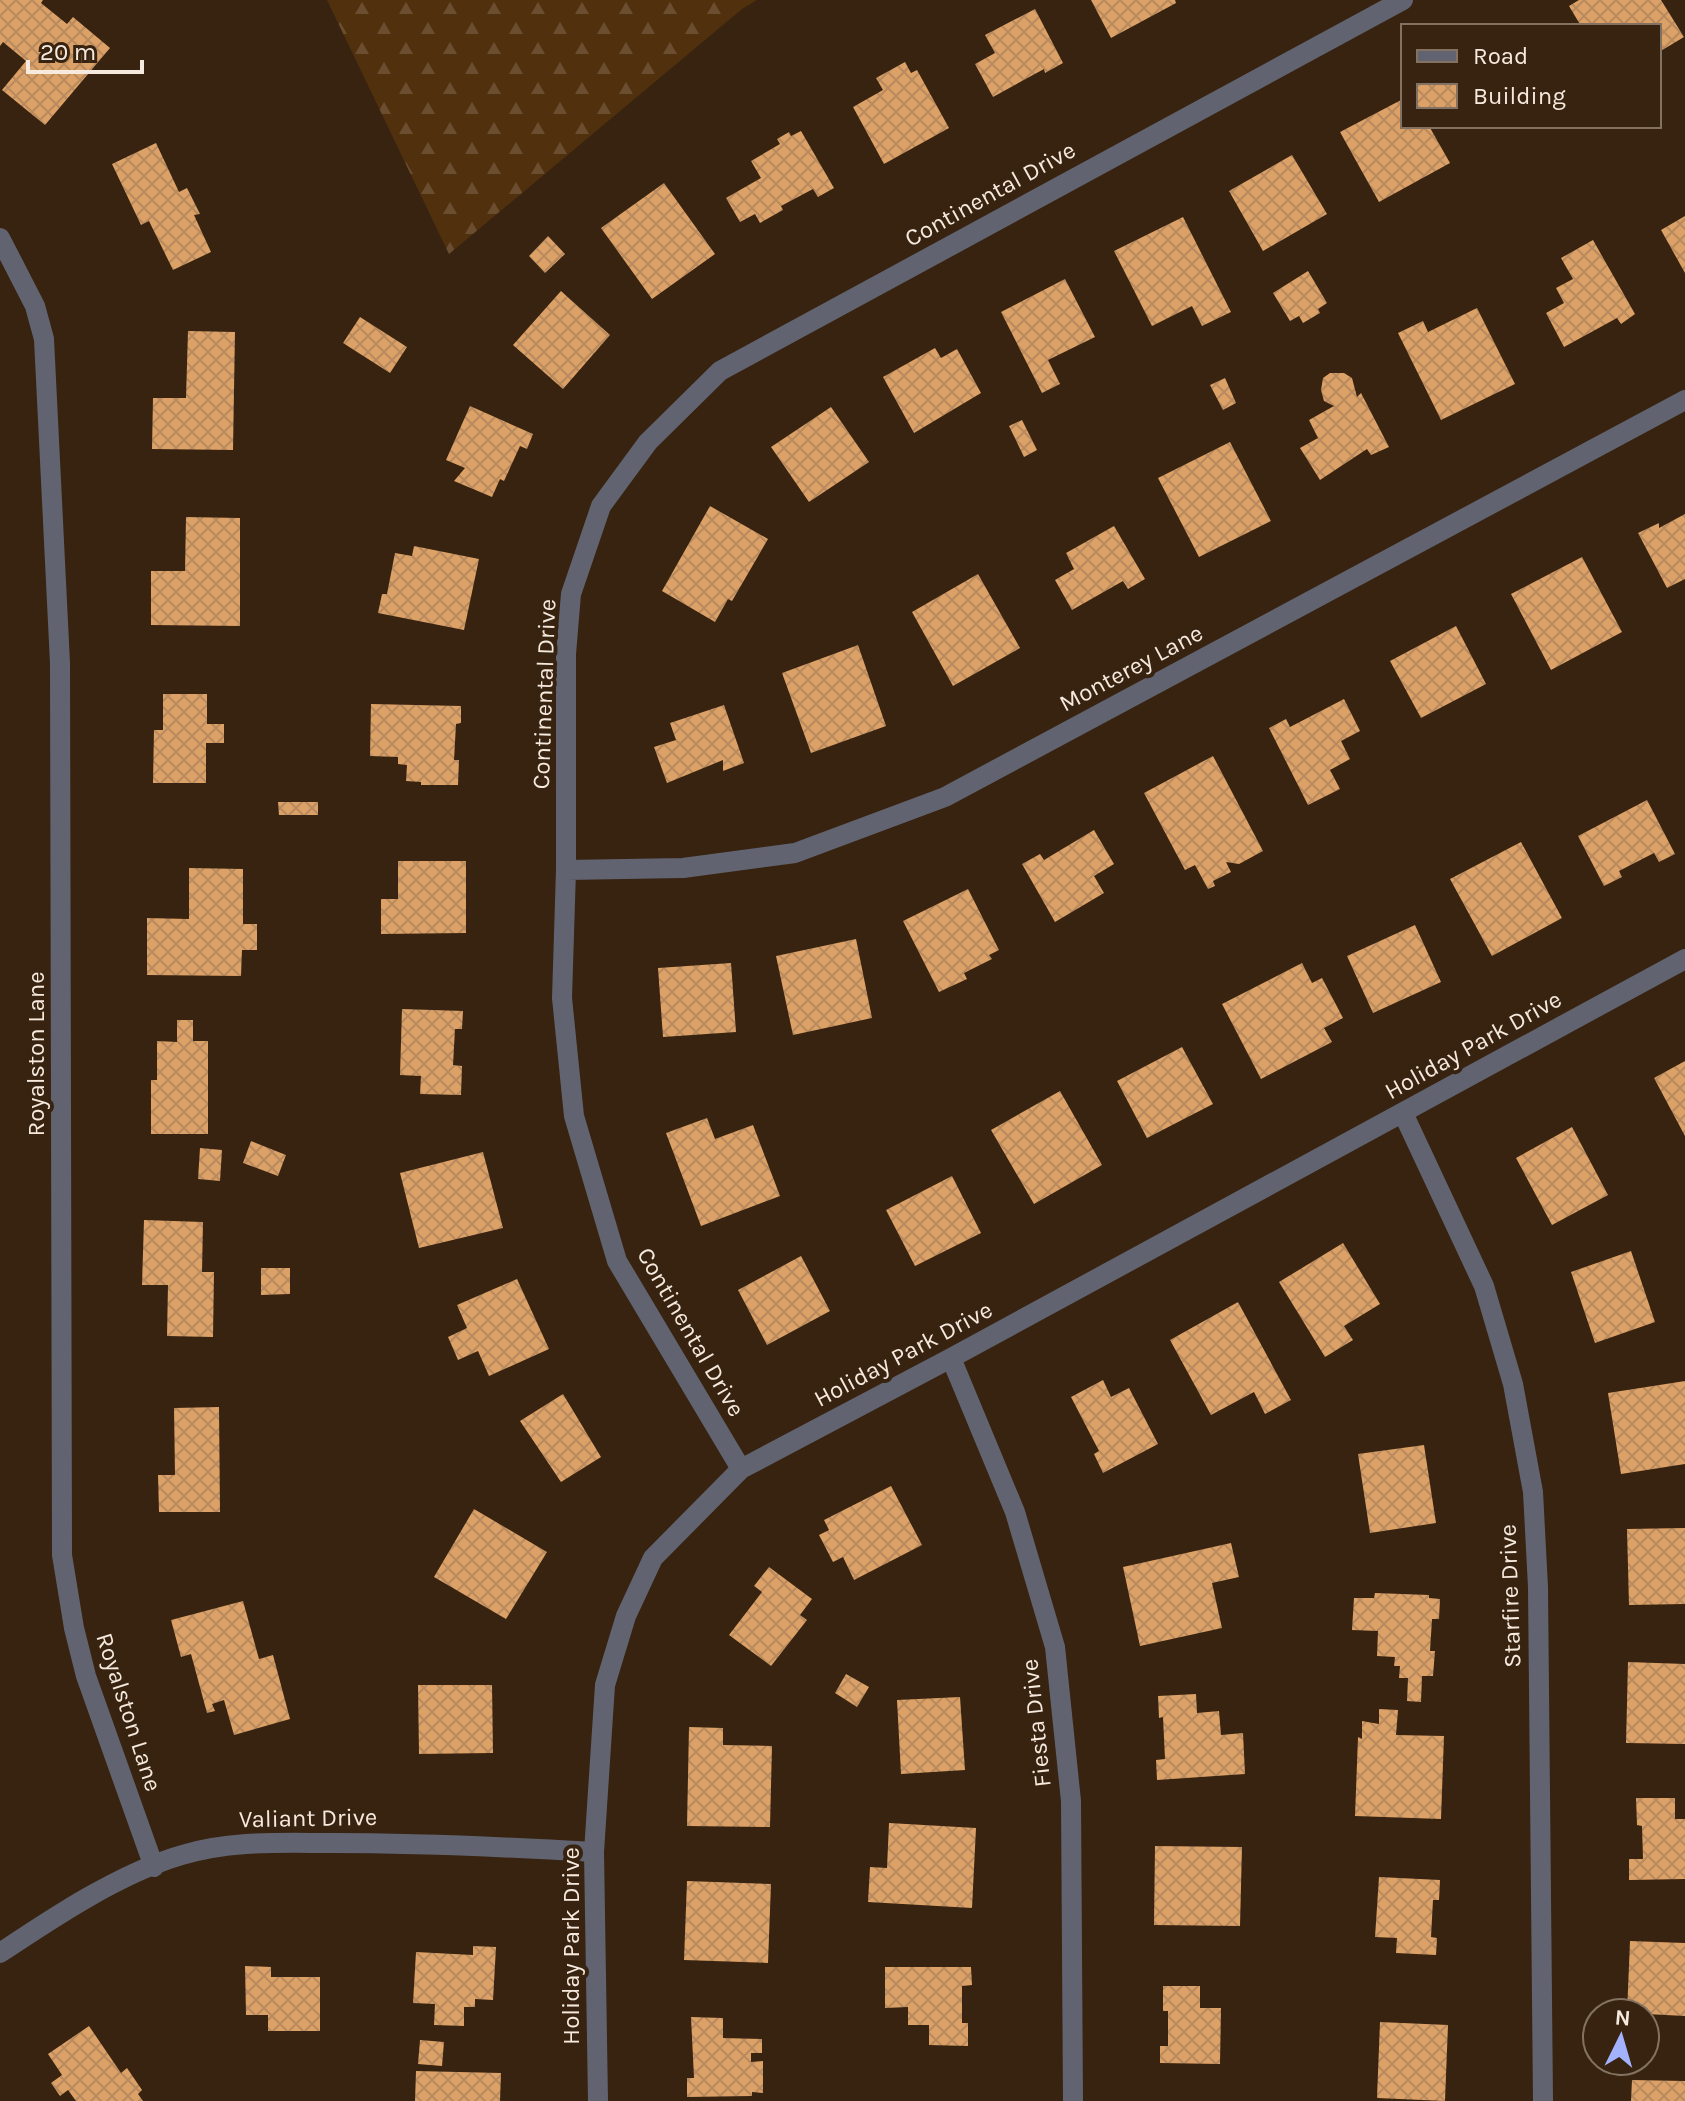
<svg xmlns="http://www.w3.org/2000/svg" width="1685" height="2101" font-family="Karla,sans-serif">
<style>
.forest{fill:url(#forest-firs)}
.building{fill:url(#building-cross-hatch)}
.lines{fill:none;stroke-linecap:round;stroke-linejoin:round}
.street{stroke:#616470;stroke-width:20}
.labels{text-anchor:middle;stroke-width:8;stroke-linejoin:round;paint-order:stroke}
.street-label{font-size:24px;fill:#f6e9dd;stroke:#372310}
</style>
<defs>
<pattern id="forest-firs" width="22" height="20" patternUnits="userSpaceOnUse" patternTransform="scale(2)"><rect width="22" height="20" fill="#51300d"/><path d="M5 1l3.5 6h-7zM16 11l3.5 6h-7z" fill="#6b4e30"/></pattern>
<pattern id="building-cross-hatch" width="8" height="8" patternUnits="userSpaceOnUse" patternTransform="scale(2)"><rect width="8" height="8" fill="#dca167"/><path d="M0 0l8 8M0 8l8-8" fill="none" stroke="#b88a5e"/></pattern>
</defs>
<rect width="100%" height="100%" fill="#372310"/>
<!-- forest -->
<path class="forest" d="M327,0H757L742,9L449,254Z"/>
<!-- building -->
<path class="building" d="M0,0H43L41,3L67,24L73,17L110,48L45,125L2,90L26,61L3,42L0,46Z
M1091,0H1175L1176,3L1111,38Z
M1579,0H1661L1684,37L1659,52V26H1581L1569,6Z
M1035,9L1063,63L1045,73L1044,69L993,97L975,64L995,53L985,35Z
M905,62L911,73L917,70L949,128L884,164L853,107L883,90L876,78Z
M1403,99V126H1429L1450,163L1379,202L1340,132Z
M801,131L834,188L818,197L813,189L781,206L783,210L760,223L755,214L740,222L726,198L761,178L751,161L780,144L777,139L789,132L791,136Z
M156,143L179,192L187,188L200,214L194,215L211,252L173,270L149,221L141,225L112,164Z
M1292,155L1327,214L1263,251L1229,191Z
M664,183L715,254L652,299L601,228Z
M1685,216V273L1661,230Z
M1183,217L1231,312L1202,326L1192,306L1152,326L1114,251Z
M548,236L565,254L545,273L529,256Z
M1593,240L1635,314L1621,324L1617,318L1564,347L1546,313L1564,303L1556,288L1573,279L1561,258Z
M1308,271L1327,303L1318,309L1320,313L1303,323L1299,316L1290,321L1273,293Z
M1065,279L1095,337L1048,360L1060,384L1042,393L1001,312Z
M561,291L610,335L563,389L513,345Z
M1477,308L1515,384L1441,420L1398,333L1423,321L1428,332Z
M360,317L407,347L390,373L343,343Z
M188,331L235,332L233,450L152,449L153,398H186Z
M935,348L941,358L957,349L981,393L914,433L883,377Z
M1330,373H1344L1352,378L1357,397L1361,393L1389,447L1371,455L1367,449L1320,480L1300,448L1318,438L1309,420L1334,406L1324,401L1321,390L1323,378Z
M1225,378L1236,403L1223,410L1210,385Z
M470,406L533,434L527,449L520,446L504,481L500,479L492,497L454,481L465,468L446,460Z
M831,407L869,462L809,502L771,447Z
M1022,420L1037,450L1024,457L1009,426Z
M1230,442L1271,521L1199,557L1158,478Z
M710,506L768,539L732,601L728,599L715,622L662,591Z
M1685,514V579L1667,588L1638,533L1659,523V528Z
M186,517L240,518V626L151,625V571H185Z
M1114,526L1145,579L1128,589L1123,581L1072,610L1055,580L1074,569L1066,553Z
M414,546L479,559L464,630L378,613L382,594H387L395,553L412,556Z
M1582,557L1622,632L1551,670L1511,594Z
M978,574L1020,648L953,686L912,612Z
M1456,626L1486,684L1421,718L1390,661Z
M858,645L886,726L811,753L782,673Z
M163,694H207V724H224V743H206V783H153L154,730H163Z
M1344,699L1360,731L1341,741L1350,759L1330,770L1340,789L1308,805L1269,728L1286,719L1290,727Z
M371,704L461,706V723L456,724L454,760H459L458,785H421V782L406,781L407,765L398,764V757L370,756Z
M724,705L744,763L723,771V760L667,783L654,747L676,740L670,723Z
M1213,756L1263,851L1239,864L1226,862L1231,872L1213,881L1215,886L1208,889L1195,865L1185,870L1144,793Z
M1647,800L1675,854L1659,862L1654,853L1619,871L1622,877L1604,886L1578,836Z
M278,802H318V815H279Z
M1094,830L1114,864L1094,876L1104,893L1055,922L1022,864L1040,854L1044,860Z
M1521,842L1562,918L1492,956L1450,879Z
M398,861H466V933L381,934V899H398Z
M189,868L243,869V924H257V950H242L241,976L147,975V918L189,919Z
M968,889L999,950L989,955L992,959L964,973L967,979L939,992L903,921Z
M1415,925L1441,982L1373,1013L1347,956Z
M856,939L872,1018L793,1035L776,956Z
M731,963L736,1032L663,1037L658,968Z
M1302,963L1312,983L1322,978L1343,1018L1324,1028L1332,1042L1261,1079L1222,1004Z
M402,1009L463,1011L462,1029H455L453,1065L462,1066L461,1095L420,1094L421,1076L400,1075Z
M177,1020H193V1041H208V1134H151V1080H157V1041L177,1042Z
M1182,1047L1213,1104L1147,1138L1117,1081Z
M1685,1061V1136L1654,1078Z
M1060,1091L1102,1165L1034,1204L991,1130Z
M707,1118L715,1139L753,1125L780,1196L701,1226L666,1133Z
M1572,1127L1608,1195L1552,1225L1516,1158Z
M251,1141L286,1155L278,1176L243,1163Z
M200,1148L222,1150L220,1181L198,1179Z
M483,1152L503,1228L419,1248L400,1173Z
M952,1176L981,1233L915,1266L886,1210Z
M144,1220L203,1222L202,1272H214L213,1337L167,1336L168,1285H142Z
M1343,1243L1380,1304L1344,1326L1353,1340L1325,1357L1279,1282Z
M1631,1251L1655,1322L1595,1343L1571,1272Z
M801,1256L830,1311L767,1345L738,1290Z
M261,1268H290V1294L261,1295Z
M517,1279L549,1349L489,1376L478,1351L458,1360L448,1337L467,1328L457,1305Z
M1238,1302L1291,1400L1265,1414L1254,1392L1211,1415L1170,1340Z
M1103,1380L1111,1397L1129,1388L1158,1444L1103,1473L1094,1454L1099,1451L1071,1397Z
M1685,1381V1464L1621,1474L1608,1393Z
M563,1394L601,1457L561,1482L520,1421Z
M219,1407L220,1512H159L158,1475H175L174,1408Z
M1424,1445L1436,1523L1370,1533L1358,1454Z
M891,1486L922,1545L854,1580L843,1557L833,1562L819,1535L829,1530L824,1520Z
M474,1509L547,1552L506,1619L434,1577Z
M1685,1528V1604L1629,1605L1627,1529Z
M1231,1543L1239,1577L1212,1583L1222,1628L1140,1646L1123,1567Z
M769,1567L812,1599L800,1615L807,1620L771,1666L729,1635L762,1592L754,1586Z
M1375,1593L1429,1595V1598L1440,1599L1439,1619H1432L1430,1651H1435L1433,1676H1422L1421,1702L1407,1701L1408,1678H1399L1400,1666H1394L1395,1657L1377,1656L1378,1631L1352,1630L1354,1598H1374Z
M243,1601L259,1659L273,1655L290,1719L234,1735L224,1700L212,1704L215,1711L207,1713L191,1654L181,1657L171,1620Z
M1628,1662L1685,1664V1744L1626,1743Z
M846,1674L869,1687L857,1707L835,1693Z
M418,1685H492L493,1753L419,1754Z
M1196,1694L1197,1713L1219,1711L1221,1735L1243,1733L1245,1774L1157,1780L1156,1760L1165,1759L1163,1717L1159,1718L1158,1696Z
M960,1697L965,1770L901,1774L897,1700Z
M1379,1709L1398,1710L1396,1735L1444,1736L1441,1819L1355,1816L1358,1737L1362,1739V1721L1379,1724Z
M689,1727L723,1728V1745L772,1746L770,1827L687,1826Z
M1636,1798H1675V1819H1685V1879L1629,1880V1859H1643L1642,1826L1637,1825Z
M889,1823L976,1828L972,1908L868,1902L870,1867L887,1868Z
M1155,1846L1242,1847L1240,1926L1154,1925Z
M1379,1877L1440,1880L1439,1900H1433L1431,1937L1437,1938L1436,1955L1396,1953L1397,1938L1375,1937Z
M687,1881L771,1884L768,1963L684,1960Z
M1630,1941L1685,1943V2016L1627,2013Z
M473,1946L496,1947L493,2000L475,1999V2007H464V2026L434,2025L435,2004L413,2003L416,1952L473,1955Z
M245,1966L271,1967V1977H320V2031H268V2015H246Z
M885,1967H971L972,1985L962,1986V2023H968V2046L929,2045V2025H908V2007L885,2008Z
M1163,1986H1200V2008H1221L1220,2064L1160,2063V2046H1168V2011H1163Z
M691,2017L723,2018V2038L762,2039V2053H751V2062L763,2061V2093L752,2092V2096L687,2097V2078H694Z
M1380,2022L1448,2025L1445,2101L1377,2098Z
M89,2026L121,2073L127,2068L142,2090L138,2094L143,2101H76L68,2090L60,2096L51,2083L62,2075L48,2054Z
M420,2040L444,2042L442,2066L418,2064Z
M416,2071L501,2073L500,2101H415Z
M1632,2080L1685,2081V2101H1631Z"/>
<g class="lines">
<!-- street -->
<path class="street" d="M0,238L35,306L44,339L60,663L62,1555L74,1628L86,1676L154,1867
M566,870L683,868L795,853L945,797L1685,400
M1403,1113L1484,1286L1513,1384L1533,1492L1538,1587L1543,2101
M951,1358L1015,1512L1055,1647L1071,1801L1073,2101
M741,1469L617,1261L574,1116L562,998L566,870V654L571,594L601,506L648,442L720,371L1403,0
M0,1953C54,1917 120,1873 182,1855C231,1840 282,1843 333,1843C420,1843 507,1847 594,1852
M598,2101L594,1852L605,1685L626,1616L653,1558L741,1469L951,1358L1685,959"/>
</g>
<g class="labels">
<!-- street labels -->
<g class="street-label">
<text transform="translate(990 194) rotate(-29)" y="8">Continental Drive</text>
<text transform="translate(1131 668) rotate(-28)" y="8">Monterey Lane</text>
<text transform="translate(544 694) rotate(-88)" y="8">Continental Drive</text>
<text transform="translate(1473 1045) rotate(-29)" y="8">Holiday Park Drive</text>
<text transform="translate(36 1054) rotate(-90)" y="8">Royalston Lane</text>
<text transform="translate(691 1332) rotate(60)" y="8">Continental Drive</text>
<text transform="translate(903 1354) rotate(-28)" y="8">Holiday Park Drive</text>
<text transform="translate(1510 1596) rotate(-92)" y="8">Starfire Drive</text>
<text transform="translate(129 1712) rotate(72)" y="8">Royalston Lane</text>
<text transform="translate(1036 1723) rotate(-96)" y="8">Fiesta Drive</text>
<text transform="translate(308 1818) rotate(-1)" y="8">Valiant Drive</text>
<text transform="translate(571 1946) rotate(-90)" y="8">Holiday Park Drive</text>
</g>
</g>
<!-- legend -->
<rect x="1401" y="24" width="260" height="104" fill="#372310" stroke="#837262" stroke-width="2"/>
<rect x="1417" y="50" width="40" height="12" fill="#616470" stroke="#837262" stroke-width="2"/>
<text x="1473" y="64" font-size="24" fill="#f6e9dd">Road</text>
<rect x="1417" y="84" width="40" height="24" fill="url(#building-cross-hatch)" stroke="#837262" stroke-width="2"/>
<text x="1473" y="104" font-size="24" fill="#f6e9dd">Building</text>
<!-- north arrow -->
<g transform="translate(1621 2037) rotate(5)"><circle r="38" fill="#372310" stroke="#837262" stroke-width="2"/>
<path d="M0-6L14 30L0 20L-14 30Z" fill="#a3b2fd"/>
<text y="-12" font-size="22" font-weight="bold" text-anchor="middle" fill="#f6e9dd">N</text>
</g>
<!-- scale -->
<path d="M28 60v12h114v-12" fill="none" stroke="#f6e9dd" stroke-width="4"/>
<text x="40" y="60" font-size="24" fill="#f6e9dd" stroke="#372310" stroke-width="6" paint-order="stroke">20 m</text>
</svg>
